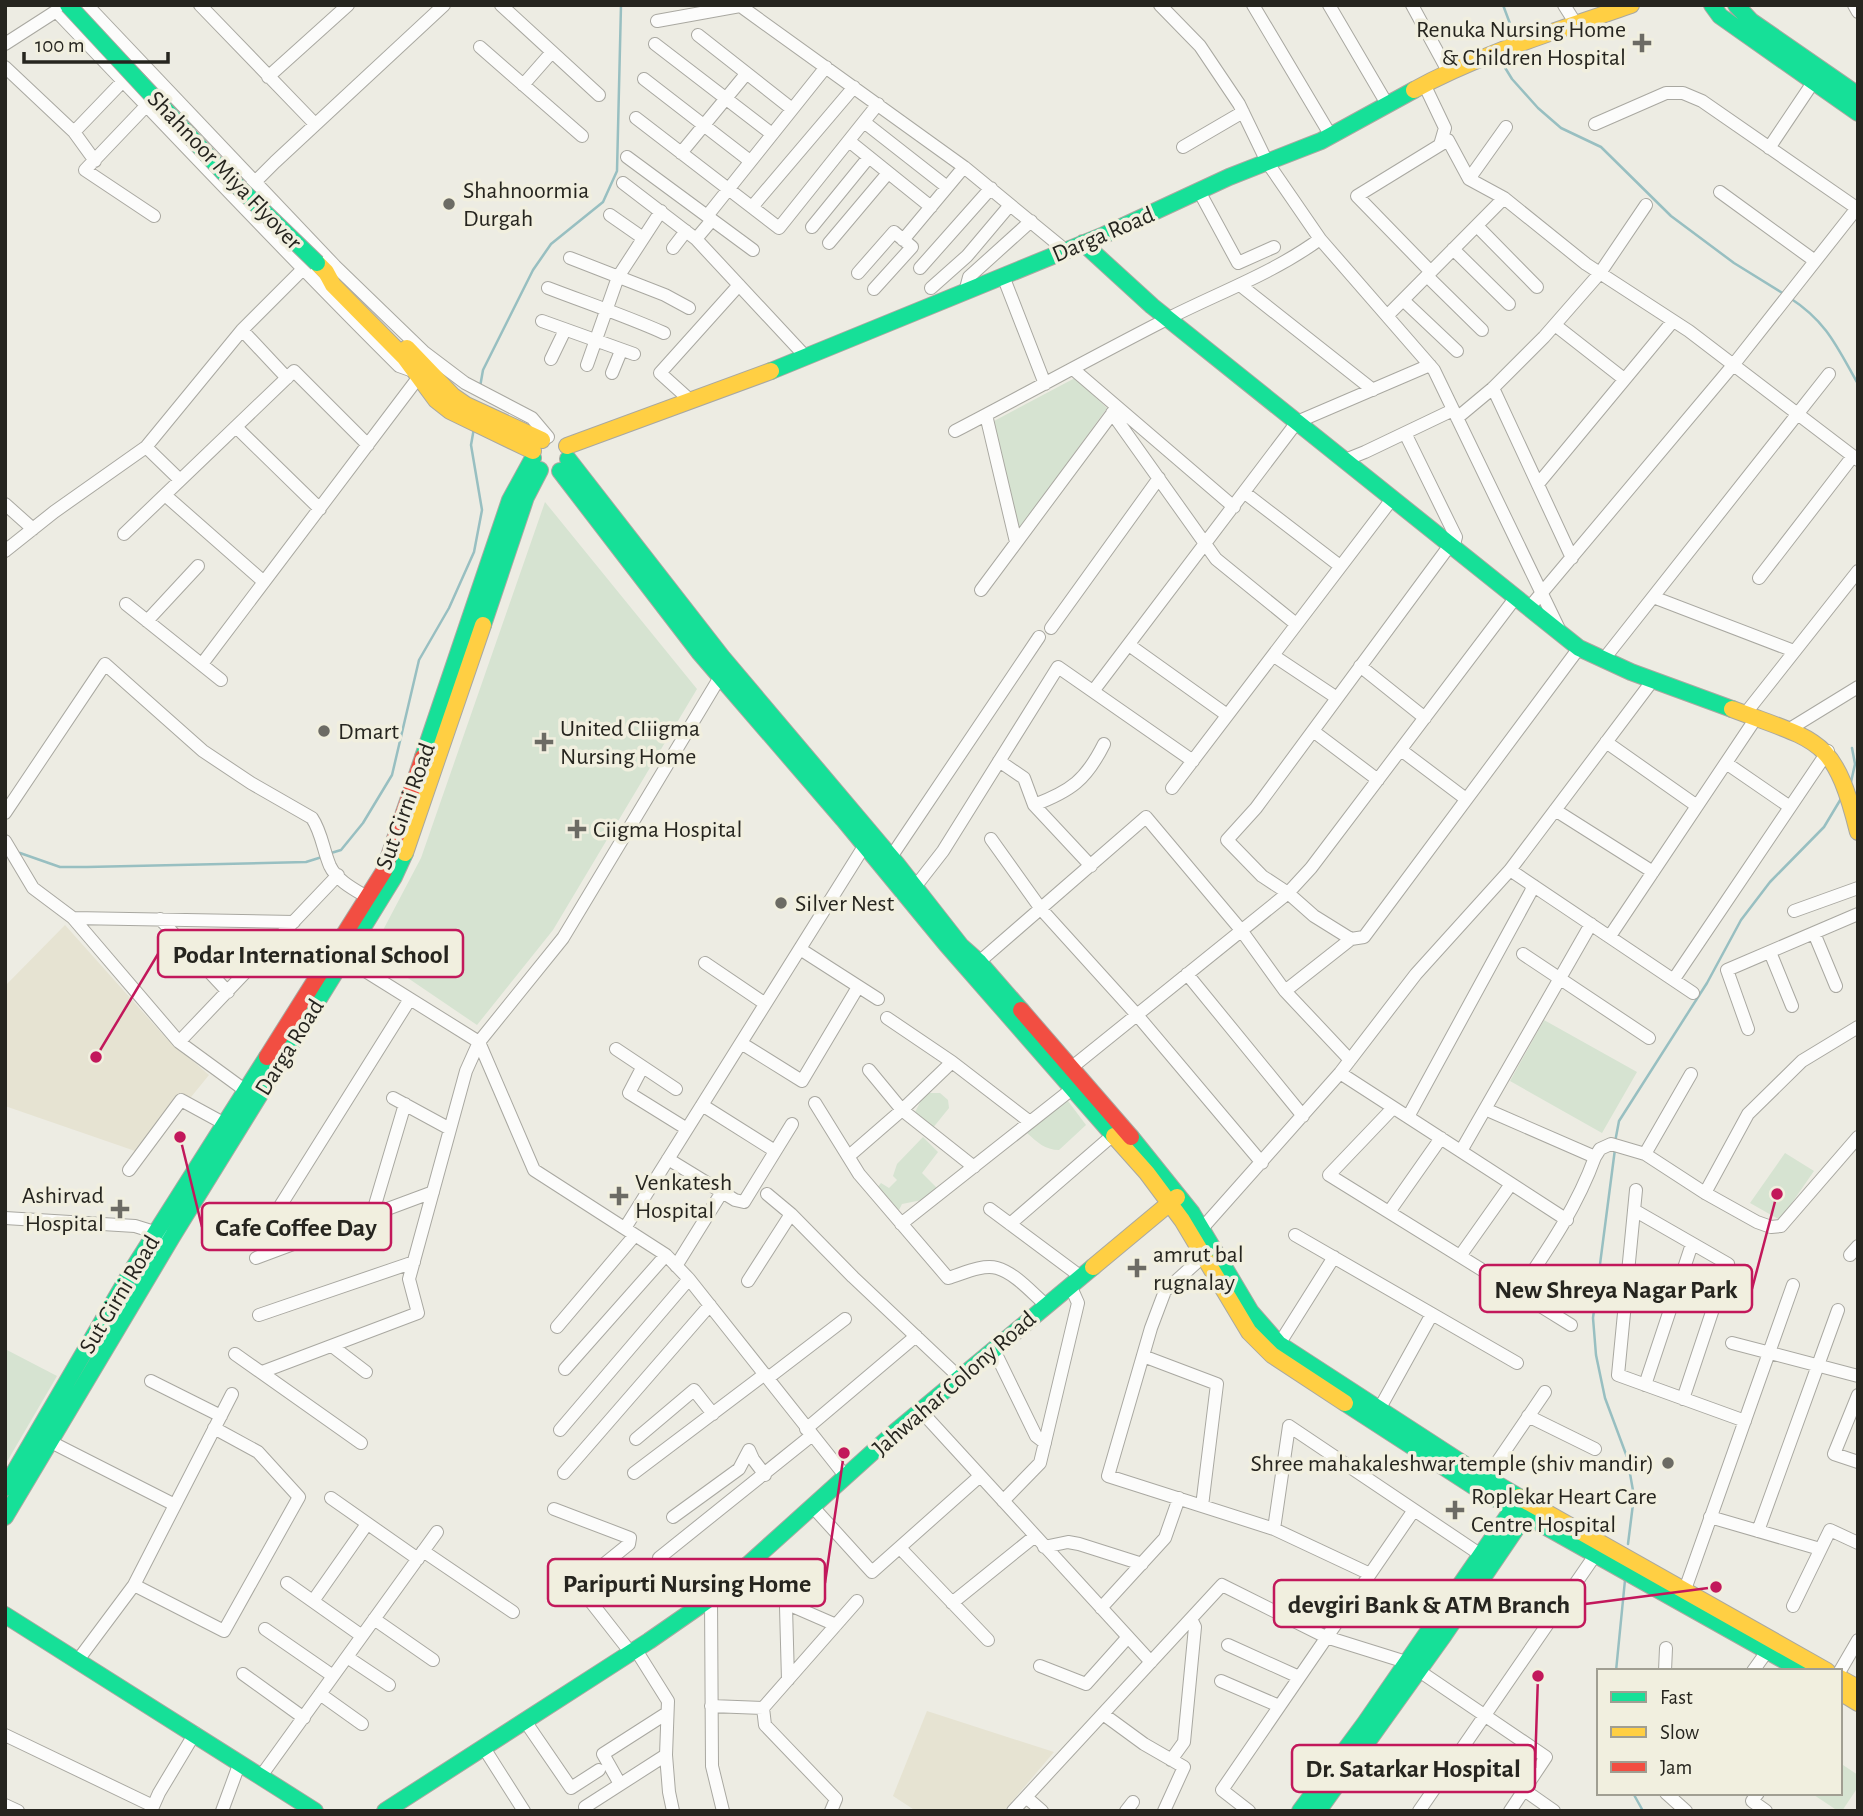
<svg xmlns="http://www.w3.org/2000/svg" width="1863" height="1816" font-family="'Alegreya Sans',sans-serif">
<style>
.built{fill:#e6e3d2}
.green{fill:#d6e3d1}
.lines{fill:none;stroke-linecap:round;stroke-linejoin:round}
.stream{stroke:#98bfc1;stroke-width:2.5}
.street-casing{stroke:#a9a8a1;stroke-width:14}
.fast-casing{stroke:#a9a8a1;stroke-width:18}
.slow-casing{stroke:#a9a8a1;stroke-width:18}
.jam-casing{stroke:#a9a8a1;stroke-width:18}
.street{stroke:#fcfcfb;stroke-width:12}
.fast{stroke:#16e098;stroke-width:16}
.slow{stroke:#ffcf43;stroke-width:16}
.jam{stroke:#f24e42;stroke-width:16}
.fast-bridge-casing{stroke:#a9a8a1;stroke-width:18;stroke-linecap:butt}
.fast-bridge{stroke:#16e098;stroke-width:16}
.poi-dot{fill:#6c6b64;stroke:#f1efdf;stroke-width:2.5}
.labels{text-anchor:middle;stroke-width:7;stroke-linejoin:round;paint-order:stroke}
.poi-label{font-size:24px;fill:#26251f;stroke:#f1efdf;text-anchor:start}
.street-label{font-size:24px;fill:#26251f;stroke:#f1efdf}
.leader{fill:none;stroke:#c2185b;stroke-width:2.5}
.callout-dot{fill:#c2185b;stroke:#f1efdf;stroke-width:2.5}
.callout{fill:#f1efdf;stroke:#c2185b;stroke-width:2.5}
.callout-label{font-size:26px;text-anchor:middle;font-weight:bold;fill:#26251f}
</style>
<rect width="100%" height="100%" fill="#edece3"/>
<!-- built -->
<path class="built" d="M65,925L166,1038L209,1075L178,1113L138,1152L5,1106V986Z
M927,1711L1054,1752L1004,1811H916L893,1796Z"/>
<!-- green -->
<path class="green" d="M1075,378L1107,408L1019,529L994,421Z
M545,502L697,689L553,930L477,1025L371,953L421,858Z
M1544,1020L1637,1072L1602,1133L1510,1081Z
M925,1093H940L948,1100L949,1108L932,1129L913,1116Z
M1065,1097L1086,1125L1059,1150C1045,1150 1037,1142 1027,1133Z
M923,1137L938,1152L922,1173L938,1189L922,1200L902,1204L899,1210L883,1198L876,1189L881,1183L889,1188L897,1180L893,1176L897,1164Z
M1785,1153L1814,1171L1780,1220L1750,1203Z
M5,1349L57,1376L5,1465Z
M1840,1763L1858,1775V1787L1842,1811H1838L1811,1793H1840Z"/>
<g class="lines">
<!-- stream -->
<path class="stream" d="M1503,5L1512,29
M1504,66L1512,79L1538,108L1561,128L1601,147L1671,216L1734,263L1784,294
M1790,298C1827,322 1837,347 1858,384
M480,387L483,370L533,270L551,244L603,202L617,171L621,5
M1851,782L1855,764L1852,748
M331,853L341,850L363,823L392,775L419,660L449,608L474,552L482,510L471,445L474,428
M17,854L20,853L60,867H87L306,862L322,857
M1615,1142L1619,1121L1707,983L1741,920L1770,882L1824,827L1842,797
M1615,1149L1593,1318L1596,1355L1605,1398L1627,1457L1634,1496L1628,1544
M1616,1671L1625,1580
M1633,1793L1643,1811"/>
<!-- street casing -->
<g class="street-casing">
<path id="street" d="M87,5L335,266L424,352L465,383L532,418L548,437
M200,5L315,124
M501,5L599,95
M739,5L964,167L1065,250
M1160,5L1200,46L1239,104L1267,162L1320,239L1434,370L1560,631
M1253,5L1331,136
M1329,5L1387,104
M1412,5L1449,73
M1564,5L1576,24
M1854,5L1858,12
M56,11C170,130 282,250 399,366L413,371
M657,21L740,6
M698,35L792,109
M5,44L61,8
M655,44L772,134
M480,47L582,136
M5,67L74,132L95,161
M268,77L348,5
M644,79L750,161
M1424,84L1445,128L1440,145L1448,140L1469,179L1504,198L1586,264L1689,331L1858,460
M523,85L552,52
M147,105L85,170L154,216
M636,118L779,228L878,104
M864,122L947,187
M1595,124L1666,93H1683L1702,101L1858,209
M74,132L123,81
M849,141L931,207
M1183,147L1243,112
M1769,148L1818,75
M681,153L746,74
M627,157L753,250
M1469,179L1506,127
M623,183L696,239L712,220
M250,187L275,162L444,5
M1199,191L1238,263L1274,247
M1720,192L1815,261
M752,207L854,87
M610,215L643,238
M707,216L826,67
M1477,226L1537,287
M812,227L869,157
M696,239L806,357
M903,240L964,167
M829,243L888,173
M673,248L686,231
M1453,249L1509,304
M570,258L665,295L689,308
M920,268L991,188
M1431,272L1357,196L1440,145
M858,273L894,232L912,247L874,289
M1003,276L1045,384
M1427,276L1482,330
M1240,285L1373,390
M548,288C587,303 626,316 664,333
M931,288L967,256L1010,205
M965,292L969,277L1031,221
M1403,300L1457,351
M1387,316L1504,198
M542,321L634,354
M1555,325L1624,379
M242,330L287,378
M551,359L565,330
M587,365L618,277L661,211
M1073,369L1234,507
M612,373L621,351
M1493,388L1572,558
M691,401L660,373L739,285
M1112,413L1216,559L1296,624
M986,415L1016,542
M1457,418L1493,388L1544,337L1600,273L1646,205
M236,427L320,509
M955,431C1028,393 1100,353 1173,316C1223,291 1275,272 1320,239
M1405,433L1456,537L1453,548
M146,447L180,480
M1345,460L1365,452L1453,410
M1538,484L1673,321
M1245,493L1340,566
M165,495L264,582
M5,504L33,529
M124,534L294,371L368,445
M1450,545L1256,808L1227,840L1262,876L1288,893L1314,916L1351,939L1364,937L1579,648
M5,551L54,512L146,447L242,330L302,270
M1759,578L1853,456
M981,590L1117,407
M1653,597L1794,651
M126,604L221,680
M1529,608L1734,364L1857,208
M147,621L198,566
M1051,628L1159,478
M1129,645L1227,715
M1274,656L1337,698
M1604,659L1829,374
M202,664L418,378
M1360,666L1425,718
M1094,690L1297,422L1430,365
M1745,714L1858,571
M1788,730L1858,687
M1313,731L1378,780
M1606,742L1697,806
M1401,750L1466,799
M999,761L1024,778L1034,805L1091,866
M1726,763L1790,807
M1172,788L1392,499
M1034,805C1071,791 1086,780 1104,744
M1555,810L1653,872
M5,813L105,664L203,751L251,783L312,818C322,833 323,850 330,866C338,883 360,892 375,902
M991,839L1041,909L1137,1015L1262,1163
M5,841L33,888L73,918L179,1042L246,1091
M891,857L1039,637
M1510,870L1693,993
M915,887L943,851L1058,667L1193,761
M1794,911L1858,888
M73,918L294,922
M160,919L228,992
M1814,933L1836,986
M1610,936L1756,718
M800,949L878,999
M1770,952L1792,1006
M338,954L479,1042L534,1170L666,1255L689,1279L846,1477
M1523,954L1649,1038
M979,962L1146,817L1241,930L1285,991L1350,1060
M705,963L764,1003
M1187,974L1303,1116
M1674,979L1828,751
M1285,991L1351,939
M887,1018L952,1062L1030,1122
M1748,1029L1727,970L1858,914
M179,1042L338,875
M741,1043L802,1081L858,987
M616,1049L676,1089
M642,1068L629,1093L687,1129
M1071,1068L1288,893L1311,868L1516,597
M869,1070L902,1110L974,1167
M1340,1073L1567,1220
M1691,1074L1645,1154L1705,1193L1757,1222L1771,1227L1781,1226L1858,1137
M393,1098L450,1129
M815,1103L859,1174L948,1278C962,1274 982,1264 997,1268C1015,1273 1032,1293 1046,1305
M702,1105L775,1151
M1393,1108L1329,1175L1571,1325
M1485,1109L1595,1157C1577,1207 1548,1249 1519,1292
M1408,1117L1534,886
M1461,1151L1591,924
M849,1156L902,1110L952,1062
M1595,1157L1600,1149L1611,1144L1645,1154
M668,1159L735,1200L744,1202L792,1124
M129,1170L181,1100L225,1124
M1636,1190L1618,1375L1745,1421
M1705,1193L1748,1114L1802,1061L1858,1027
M767,1194L791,1214L853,1277L959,1377
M990,1209L1080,1276
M1634,1210L1728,1264L1683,1399
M1389,1212L1441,1138
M372,1215L405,1104
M5,1218L135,1226L164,1235
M901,1224L1072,1089
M1010,1224L1113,1135
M267,1227L410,999
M625,1228L868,840
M1198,1233L1340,1073L1416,974L1510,870L1653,680
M1295,1235L1517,1363
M1208,1252L1165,1291L1151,1328L1108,1476L1274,1529L1370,1574
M1850,1255L1858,1246
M1460,1256L1511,1184
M256,1258L433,1192
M676,1266L722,1192
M748,1281L791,1214
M259,1315L414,1262
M557,1327L635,1235
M1732,1343L1858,1376
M332,1346L366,1372
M993,1348L1036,1436L1045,1443
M1276,1349L1334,1257
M235,1354L361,1443
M1143,1356L1217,1384L1202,1506
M565,1369L666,1255
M262,1372L418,1313L409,1279L466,1071L479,1042L563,938L720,677L726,673
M768,1378L845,1319
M151,1381L221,1416
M1645,1385L1692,1244
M1858,1395L1834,1454L1858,1462
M920,1410L1151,1662
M1376,1415L1432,1314
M1528,1416L1595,1449
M806,1429L916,1336
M560,1430L689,1279
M41,1437L175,1505
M636,1439L694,1390L713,1414
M564,1473L710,1305
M634,1473L765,1374
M1483,1483L1545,1392
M331,1498L418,1559
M1003,1501L1040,1463L1078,1303L1070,1285
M812,1506L872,1572L980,1476
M554,1509L630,1538L629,1544L582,1582L580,1588L631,1653
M673,1517L739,1469L749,1450L753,1459L765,1475
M1710,1517L1820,1549
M1274,1529L1289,1426L1487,1559
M1758,1531L1838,1310
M1044,1547L1068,1542L1079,1544L1142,1564
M900,1548L988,1640
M423,1551L513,1612
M287,1583L362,1636
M134,1585L224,1631L299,1497L258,1452L214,1428
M711,1598L712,1766L723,1811
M1682,1598L1793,1285
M313,1601L367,1524
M952,1603L1035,1536
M699,1606L659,1558L811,1436
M1793,1606L1830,1530L1858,1543
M1101,1608L1165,1538L1179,1498
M374,1619L433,1660
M265,1629L333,1676
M1228,1645L1299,1677
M636,1650L668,1701L666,1755L669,1792L673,1811
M347,1657L389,1685
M78,1660L134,1585L232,1394
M1040,1666L1086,1684L1128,1637
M1665,1671L1666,1648
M1753,1671L1768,1650
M1840,1671L1858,1640
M243,1674L304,1718
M788,1680L786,1607L790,1605L836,1625
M1221,1681L1279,1706
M320,1694L362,1724
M711,1706L763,1708L857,1601
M763,1708L765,1725L836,1799L831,1811
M1103,1714L1144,1744L1184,1767L1164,1811
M525,1721L571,1788L599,1770
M5,1735L153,1806
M484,1748L524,1811
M1171,1760L1184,1742L1195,1627L1191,1619
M261,1776L437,1532
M620,1784L603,1754L667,1713
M1524,1790L1554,1811
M1666,1793L1686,1811
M1758,1793L1752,1801L1766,1811
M1026,1797L1042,1811
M5,1805L18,1811
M151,1811L159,1793L195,1733
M222,1811L240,1762
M587,1811L585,1807L666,1755
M1013,1811L1222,1585L1326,1637L1406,1662L1546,1757L1510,1811
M1126,1811L1133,1802
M1249,1811L1222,1790L1414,1510
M1419,1811L1600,1548"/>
</g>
<!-- fast casing -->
<g class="fast-casing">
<path id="fast" d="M1712,5L1720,16L1858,113
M1736,5L1751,21L1858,95
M1083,243L1152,306L1579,648L1631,672L1732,709
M771,371L1104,235L1229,177L1321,141L1414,90
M568,459L722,657L896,863L961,946L979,962L1021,1010
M560,471L699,652L843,819L946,944L1114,1136
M483,625L526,497L540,470
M423,757L510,500L533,458
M1131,1137L1192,1213L1251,1312L1279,1344L1473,1470L1519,1497
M1345,1403L1473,1486L1803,1671
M5,1488L134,1267L267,1057
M5,1517L172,1237L394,877L405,853
M5,1615L315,1811
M385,1811L649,1641L711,1598L895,1432L1093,1267
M1300,1811L1365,1723L1518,1501
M1318,1811L1444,1635L1531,1507"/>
</g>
<!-- slow casing -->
<g class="slow-casing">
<path id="slow" d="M1414,90C1479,54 1560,30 1631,5
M317,263L326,272L333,285L405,358L436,400L450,411L533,451
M407,348L453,396L466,405L542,440
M567,446L771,371
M1732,709C1819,742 1834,736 1858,832
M405,853L483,625
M1114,1136L1147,1173L1182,1220L1249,1332L1272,1355L1345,1403
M1093,1267L1177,1197
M1519,1497L1827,1671
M1840,1678L1858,1688
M1840,1692L1858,1703"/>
</g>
<!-- jam casing -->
<g class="jam-casing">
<path id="jam" d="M1021,1010L1131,1137
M267,1057L384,871L423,757"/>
</g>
<!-- street -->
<use href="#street" class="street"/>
<!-- fast -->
<use href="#fast" class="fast"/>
<!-- slow -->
<use href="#slow" class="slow"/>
<!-- jam -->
<use href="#jam" class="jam"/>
<!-- fast-bridge casing -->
<g class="fast-bridge-casing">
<path id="fast-bridge" d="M68,5L223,172L317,263"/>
</g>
<!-- fast-bridge -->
<use href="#fast-bridge" class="fast-bridge"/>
</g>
<!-- markers -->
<g class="poi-dot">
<path d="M1638.5 32.5h7v7h7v7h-7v7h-7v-7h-7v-7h7z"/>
<circle cx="449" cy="204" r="7"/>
<circle cx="324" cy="731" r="7"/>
<path d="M540.5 731.5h7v7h7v7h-7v7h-7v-7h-7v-7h7z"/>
<path d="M573.5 818.5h7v7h7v7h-7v7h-7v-7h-7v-7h7z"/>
<circle cx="781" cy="903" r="7"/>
<path d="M615.5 1185.5h7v7h7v7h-7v7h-7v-7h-7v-7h7z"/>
<path d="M116.5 1198.5h7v7h7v7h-7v7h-7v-7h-7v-7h7z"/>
<path d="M1133.5 1257.5h7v7h7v7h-7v7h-7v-7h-7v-7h7z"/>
<circle cx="1668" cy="1463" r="7"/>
<path d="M1451.5 1499.5h7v7h7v7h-7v7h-7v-7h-7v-7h7z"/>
</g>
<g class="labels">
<!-- poi labels -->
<g class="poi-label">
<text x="1626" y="37" text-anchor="end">Renuka Nursing Home<tspan x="1626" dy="28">&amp; Children Hospital</tspan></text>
<text x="463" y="198">Shahnoormia<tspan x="463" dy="28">Durgah</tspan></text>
<text x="560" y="736">United CIiigma<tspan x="560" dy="28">Nursing Home</tspan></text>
<text x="338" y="739">Dmart</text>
<text x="593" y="837">Ciigma Hospital</text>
<text x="795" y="911">Silver Nest</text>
<text x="635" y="1190">Venkatesh<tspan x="635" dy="28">Hospital</tspan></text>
<text x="104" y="1203" text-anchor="end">Ashirvad<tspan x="104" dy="28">Hospital</tspan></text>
<text x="1153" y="1262">amrut bal<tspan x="1153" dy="28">rugnalay</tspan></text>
<text x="1654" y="1471" text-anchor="end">Shree mahakaleshwar temple (shiv mandir)</text>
<text x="1471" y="1504">Roplekar Heart Care<tspan x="1471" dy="28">Centre Hospital</tspan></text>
</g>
<!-- street labels -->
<g class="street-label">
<text transform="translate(225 170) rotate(46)" y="8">Shahnoor Miya Flyover</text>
<text transform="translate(1103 234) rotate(-23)" y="8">Darga Road</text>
<text transform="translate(405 806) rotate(-70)" y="8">Sut Girni Road</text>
<text transform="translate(289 1047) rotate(-58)" y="8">Darga Road</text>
<text transform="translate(119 1294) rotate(-59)" y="8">Sut Girni Road</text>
<text transform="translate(954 1383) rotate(-41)" y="8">Jahwahar Colony Road</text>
</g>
</g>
<!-- callouts -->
<path class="leader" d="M96 1057L158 954M180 1137L202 1227M1777 1194L1752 1289M844 1453L825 1583M1716 1587L1585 1604M1538 1676L1535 1768"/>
<g class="callout-dot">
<circle cx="96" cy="1057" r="7"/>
<circle cx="180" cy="1137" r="7"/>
<circle cx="1777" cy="1194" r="7"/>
<circle cx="844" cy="1453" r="7"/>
<circle cx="1716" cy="1587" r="7"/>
<circle cx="1538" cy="1676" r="7"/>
</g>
<g class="callout">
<rect x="158" y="930" width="305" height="47" rx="7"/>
<rect x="202" y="1203" width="189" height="47" rx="7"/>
<rect x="1480" y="1265" width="272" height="47" rx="7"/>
<rect x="548" y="1559" width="277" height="47" rx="7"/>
<rect x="1274" y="1580" width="311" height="47" rx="7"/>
<rect x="1292" y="1745" width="243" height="47" rx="7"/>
</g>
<g class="callout-label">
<text x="311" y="963">Podar International School</text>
<text x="296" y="1236">Cafe Coffee Day</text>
<text x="1616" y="1298">New Shreya Nagar Park</text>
<text x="687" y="1592">Paripurti Nursing Home</text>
<text x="1429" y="1613">devgiri Bank &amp; ATM Branch</text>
<text x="1413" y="1777">Dr. Satarkar Hospital</text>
</g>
<!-- border -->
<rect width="1863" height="1816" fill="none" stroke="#26251f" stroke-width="14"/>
<!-- legend -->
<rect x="1597" y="1669" width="245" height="126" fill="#f1efdf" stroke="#a09e92" stroke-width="2"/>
<rect x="1611" y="1692" width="35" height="10" fill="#16e098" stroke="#a09e92" stroke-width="2"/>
<text x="1660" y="1704" font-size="21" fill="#26251f">Fast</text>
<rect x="1611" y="1727" width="35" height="10" fill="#ffcf43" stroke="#a09e92" stroke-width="2"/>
<text x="1660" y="1739" font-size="21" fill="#26251f">Slow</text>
<rect x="1611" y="1762" width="35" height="10" fill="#f24e42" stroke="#a09e92" stroke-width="2"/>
<text x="1660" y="1774" font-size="21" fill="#26251f">Jam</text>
<!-- scale -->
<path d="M24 52v10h144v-10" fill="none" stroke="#26251f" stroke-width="3.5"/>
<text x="35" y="52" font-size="21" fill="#26251f" stroke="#f1efdf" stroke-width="5" paint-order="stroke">100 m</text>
</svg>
